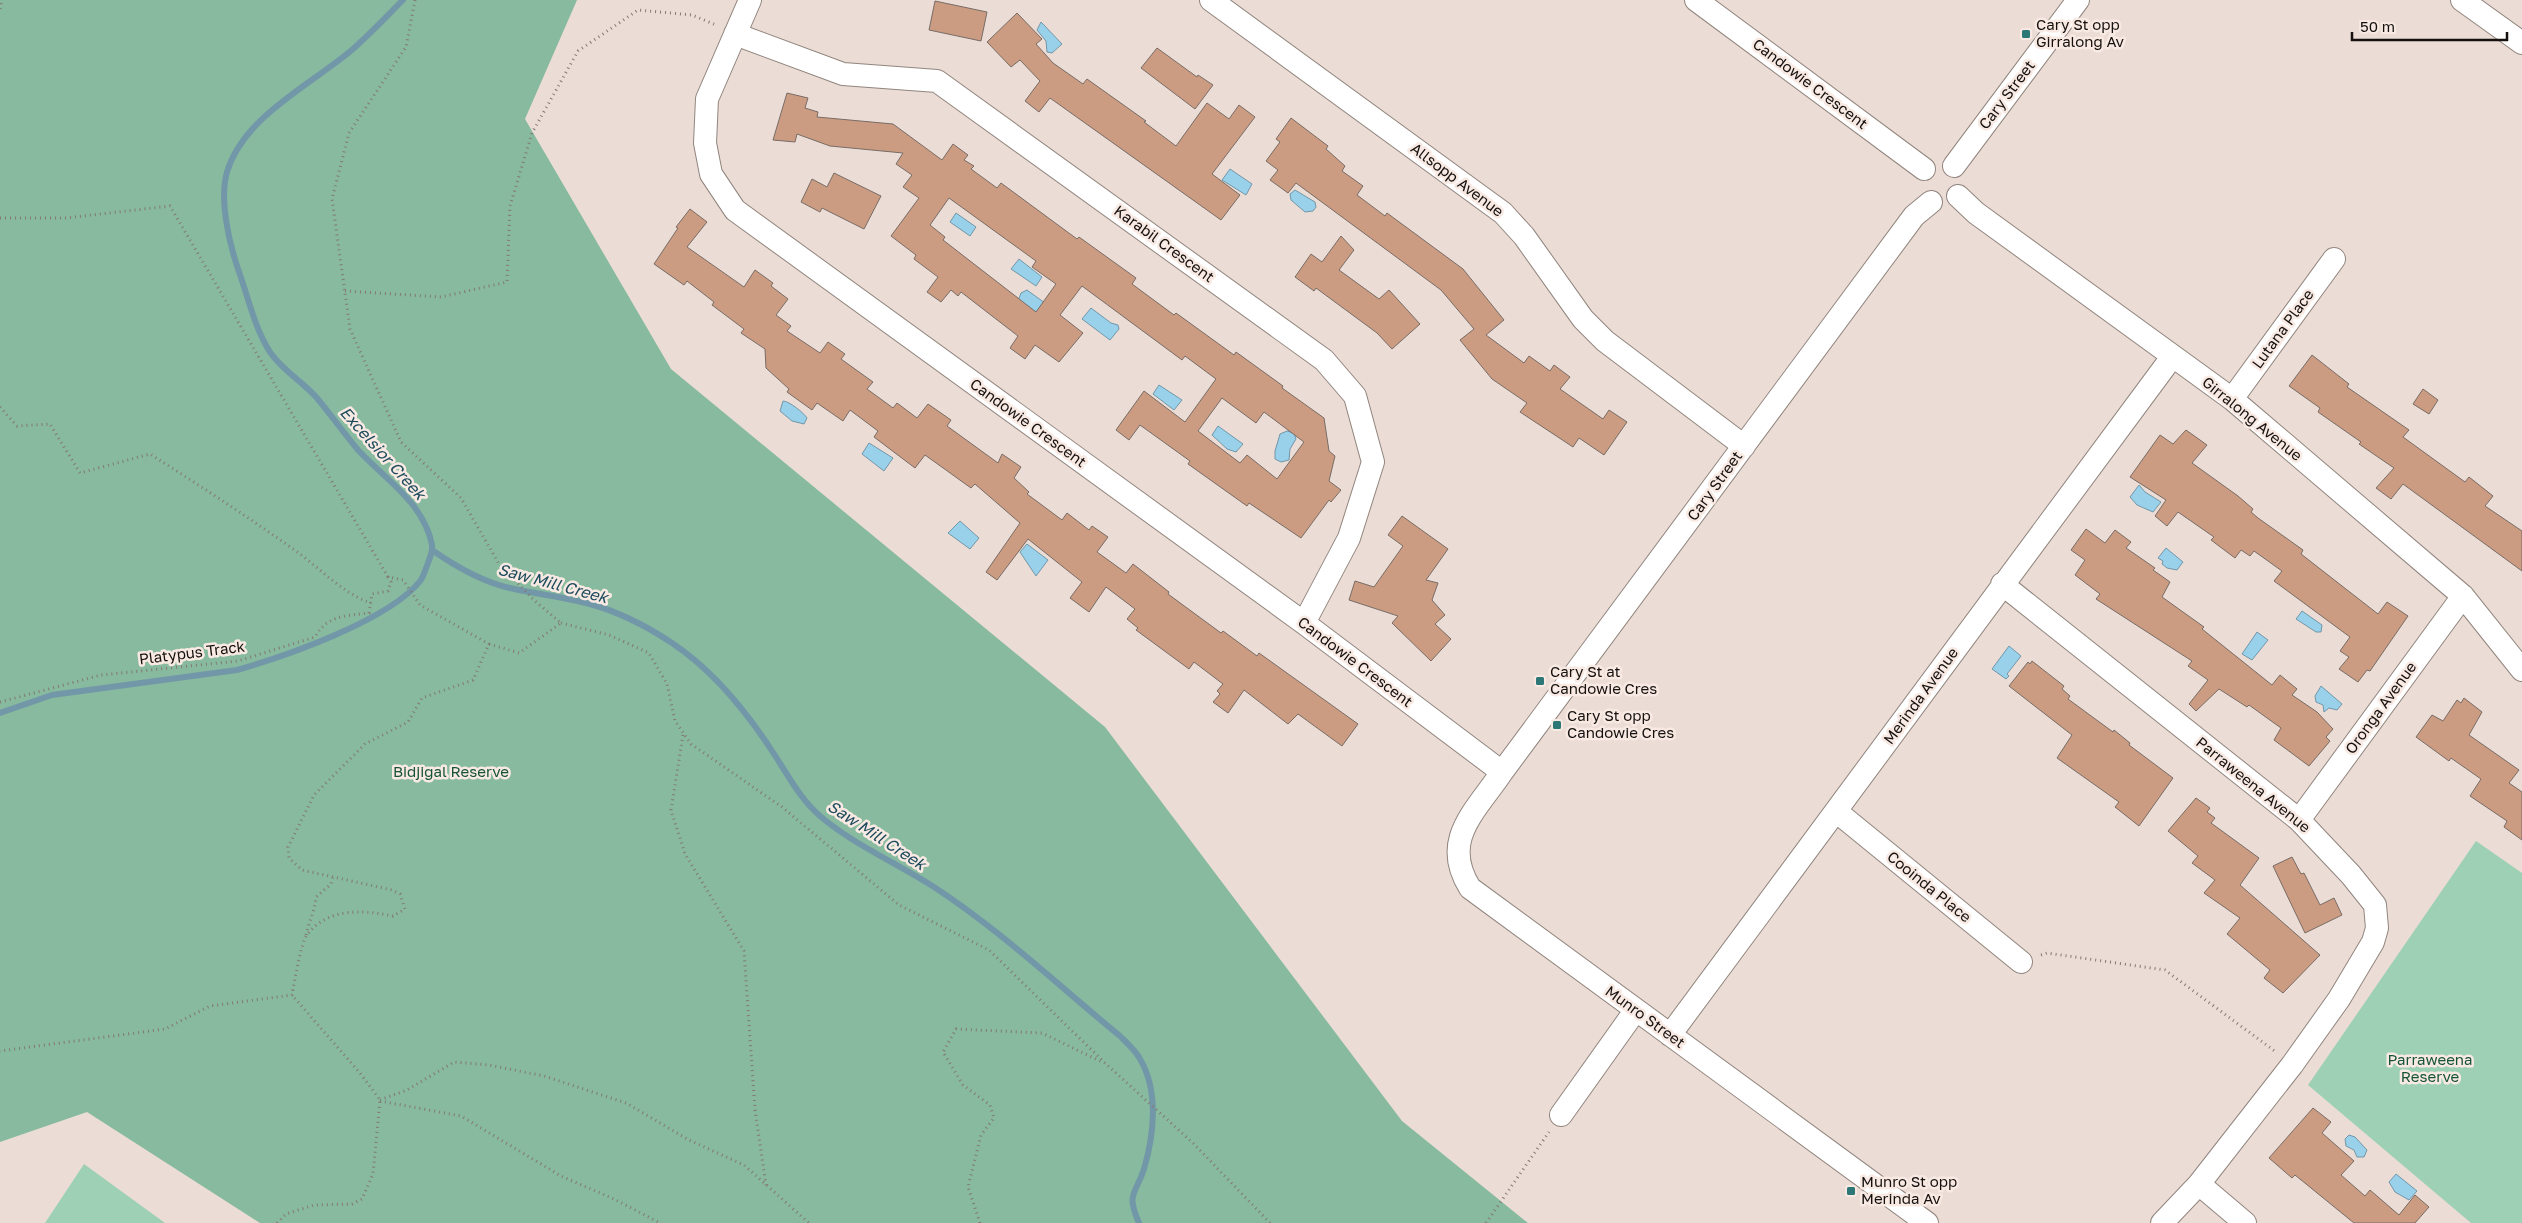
<svg xmlns="http://www.w3.org/2000/svg" width="2522" height="1223" font-family="'Golos Text',sans-serif">
<style>
.green{fill:#9ed0b5}
.forest{fill:#87ba9e}
.water{fill:#99d0ea;stroke:#7297a8}
.lines{fill:none;stroke-linecap:round;stroke-linejoin:round}
.stream{stroke:#7297a8;stroke-width:6}
.building{fill:#cb9c81;stroke:#786c66;fill-rule:evenodd}
.minor-casing{stroke:#91857e;stroke-width:24}
.path{stroke:#837975;stroke-width:3;stroke-dasharray:1 4;stroke-linecap:butt}
.minor{stroke:#fff;stroke-width:22}
.poi-dot{fill:#2d7777;stroke:#f8eae3;stroke-width:2}
.labels{text-anchor:middle;stroke-width:5;stroke-linejoin:round;paint-order:stroke}
.poi-label{font-size:15px;fill:#16110f;stroke:#f8eae3;text-anchor:start}
.street-label{font-size:15px;fill:#16110f;stroke:#f8eae3}
.park-label{font-size:15px;fill:#165439;stroke:#f8eae3}
.water-label{font-size:16px;font-style:italic;fill:#1d4b5d;stroke:#f8eae3}
</style>
<rect width="100%" height="100%" fill="#ebddd6"/>
<!-- green -->
<path class="green" d="M2476,841L2522,873V1223H2471L2308,1085Z
M84,1164L165,1223H45Z"/>
<!-- forest -->
<path class="forest" d="M0,0H577L525,119L671,369L1105,727L1402,1121L1528,1223H260L87,1112L0,1142Z"/>
<!-- water -->
<path class="water" d="M1041,22L1062,44L1052,53L1047,52L1046,41L1037,30Z
M1230,169L1252,184L1246,195L1222,180Z
M1295,190L1315,202L1316,207L1313,211L1305,212L1291,200L1290,194Z
M956,213L976,227L970,236L950,222Z
M1019,259L1042,277L1036,286L1011,269Z
M1027,290L1049,306L1041,316L1018,301L1021,293Z
M1091,308L1111,323L1118,325L1119,329L1110,340L1082,319Z
M1159,385L1182,400L1174,410L1153,394Z
M783,401C789,401 804,413 807,418L804,424L792,421L780,411Z
M1218,426L1243,444L1236,452L1227,449L1212,435Z
M1287,431L1294,433L1296,439L1290,449L1289,460L1281,462L1275,459V451L1280,434Z
M869,443L893,458L884,471L862,454Z
M2139,485L2145,492L2161,502L2153,512L2137,505L2130,497Z
M960,521L979,538L970,549L948,533Z
M1027,544L1048,560L1036,576L1020,552Z
M2166,548L2183,562L2177,570L2167,568L2162,564L2163,561L2158,558Z
M2302,611L2322,625L2321,632H2316L2296,619Z
M2257,632L2268,640L2252,660L2242,654Z
M2009,646L2021,656L2007,674L2009,676L2006,679L1992,669Z
M2321,686L2342,704L2337,710L2329,708L2324,712L2323,705L2316,702L2315,696Z
M2349,1135L2355,1137L2367,1150L2364,1157H2357L2354,1150L2346,1146L2345,1139Z
M2396,1174L2417,1191L2409,1200L2395,1192L2389,1182Z"/>
<g class="lines">
<!-- stream -->
<path class="stream" d="M432,550C455,566 482,582 510,588C536,594 564,597 590,604C619,612 648,627 672,643C714,671 747,712 774,754C788,775 800,799 820,816C854,845 897,863 934,887C1000,930 1059,986 1120,1036C1127,1043 1136,1051 1140,1059C1159,1091 1154,1135 1144,1169C1135,1196 1126,1193 1139,1223
M0,713L52,695L237,670C286,656 390,620 421,580C424,575 426,568 428,563C430,557 433,551 432,545C424,503 385,479 358,450C344,433 331,415 317,398C303,382 282,370 270,352C254,327 248,296 238,269C229,242 219,200 227,172C244,116 311,85 353,49C370,34 387,16 403,0"/>
</g>
<!-- building -->
<path class="building" d="M935,1L987,12L981,41L929,30Z
M1017,13L1042,39L1036,44L1053,63L1083,84L1087,79L1146,121L1144,122L1176,146L1207,103L1229,119L1239,105L1255,117L1212,174L1240,195L1221,220L1050,98L1039,112L1025,101L1040,81L1020,60L1011,67L987,42Z
M1157,48L1197,77L1198,75L1213,85L1195,109L1141,68Z
M787,93L808,98L805,108L818,112L817,117L893,124L942,160L953,144L968,155L964,160L974,166L971,169L997,188L1001,183L1077,239L1079,237L1136,278L1132,284L1174,315L1176,313L1234,355L1236,352L1283,386L1282,388L1324,418L1329,451L1335,456L1329,481L1341,490L1331,502L1329,500L1301,538L1249,503L1247,506L1188,464L1190,461L1140,425L1129,440L1116,430L1144,391L1185,422L1216,379L1185,356L1182,360L1082,286L1060,315L1083,333L1059,362L1035,345L1025,359L1010,348L1018,336L961,292L958,296L951,290L941,302L927,292L938,277L914,259L916,255L891,236L919,198L903,187L912,175L896,164L903,153L830,146L797,134L795,142L773,140ZM949,198L1036,261L1032,267L1056,284L1036,312L943,240L945,237L930,225ZM1222,398L1256,423L1264,412L1304,442L1277,479L1247,455L1240,463L1198,431Z
M1291,118L1328,146L1326,149L1345,166L1342,171L1363,186L1357,195L1385,216L1387,213L1463,269L1504,320L1486,335L1524,363L1529,356L1550,371L1554,365L1570,377L1560,389L1603,419L1609,410L1627,422L1604,455L1579,438L1573,447L1520,412L1527,403L1492,379L1460,340L1474,329L1441,290L1296,183L1288,193L1270,180L1278,170L1266,161L1280,142L1276,139Z
M834,173L881,196L864,229L822,208L820,212L801,202L812,179L827,187Z
M690,209L707,222L687,247L744,287L755,270L773,283L771,286L788,299L776,315L791,326L787,331L820,353L828,342L845,354L841,359L873,382L867,389L893,408L897,403L917,418L928,404L951,420L947,426L998,463L1002,454L1021,467L1014,478L1029,492L1027,494L1062,520L1067,513L1089,530L1092,526L1108,537L1097,552L1126,573L1133,564L1169,592L1168,594L1221,633L1223,631L1257,656L1259,653L1358,724L1342,746L1298,714L1288,724L1244,690L1228,713L1213,702L1220,694L1217,691L1223,684L1194,662L1189,669L1136,630L1138,628L1127,619L1135,609L1106,587L1089,612L1070,598L1082,582L1028,539L997,580L986,572L1020,523L975,484L971,488L925,455L915,468L874,437L878,431L850,410L843,421L817,403L812,410L787,392L789,389L766,368L765,349L741,333L744,329L712,305L714,302L687,281L684,285L654,264L678,228L676,227Z
M1341,236L1354,250L1339,270L1379,299L1389,290L1420,324L1392,349L1377,333L1316,288L1314,291L1295,277L1311,254L1322,262Z
M2312,355L2349,384L2347,387L2409,430L2403,437L2465,482L2469,477L2493,496L2485,506L2522,531V571L2403,484L2391,499L2376,488L2394,468L2359,444L2361,442L2318,412L2320,408L2289,386Z
M2423,389L2438,400L2429,414L2413,404Z
M2186,430L2207,445L2192,463L2238,496L2253,509L2251,512L2258,518L2303,550L2301,554L2378,614L2387,602L2408,616L2370,671L2367,670L2358,682L2339,669L2349,657L2340,651L2350,637L2274,581L2282,571L2254,551L2250,556L2241,550L2235,558L2211,540L2214,537L2178,512L2167,526L2155,516L2166,500L2130,477L2160,435L2173,444Z
M1402,516L1448,549L1426,580L1438,583L1432,600L1445,615L1435,624L1451,639L1431,661L1392,623L1398,616L1349,600L1355,581L1374,587L1403,546L1388,535Z
M2086,529L2105,543L2115,530L2131,542L2126,548L2155,568L2153,570L2170,582L2162,597L2204,627L2202,629L2272,685L2280,675L2297,689L2292,695L2317,712L2333,729L2326,737L2330,741L2309,766L2274,740L2281,728L2249,705L2247,707L2219,689L2196,711L2189,704L2208,680L2188,666L2192,661L2096,599L2100,594L2075,575L2085,560L2071,550Z
M2032,661L2064,686L2062,689L2070,696L2068,699L2113,732L2114,730L2130,743L2129,745L2173,778L2139,826L2115,807L2119,802L2057,758L2072,735L2009,686L2028,662L2030,664Z
M2464,698L2482,712L2469,735L2519,770L2509,783L2522,792V840L2504,827L2507,821L2470,796L2481,779L2451,758L2449,761L2416,737L2432,715L2443,721L2457,700L2461,703Z
M2196,798L2210,808L2207,812L2215,818L2211,823L2259,858L2240,885L2320,955L2283,993L2264,978L2270,970L2227,934L2240,918L2204,893L2215,880L2192,863L2198,856L2168,831Z
M2292,857L2301,874L2304,873L2320,905L2334,898L2342,915L2305,933L2273,866Z
M2313,1108L2331,1122L2322,1133L2354,1161L2341,1175L2365,1196L2370,1190L2399,1215L2415,1195L2429,1207L2415,1223H2354L2295,1175L2292,1178L2269,1158Z"/>
<g class="lines">
<!-- minor casing -->
<g class="minor-casing">
<path id="minor" d="M750,0L707,99L705,143L711,174L735,210L1304,623L1502,772
M1211,0L1503,213L1524,236L1583,319L1605,341L1744,446
M1696,0L1924,169
M2462,0L2522,43
M735,34L843,74L937,81L1324,360L1355,396L1373,462L1349,538L1304,623
M1954,166L2078,0
M1958,196L1976,213L2232,399L2463,596L2522,670
M2232,399L2334,259
M2002,584L2299,820L2351,875L2375,905L2377,928L2373,942L2339,999L2292,1065L2199,1184L2162,1223
M1837,812L2021,962
M2299,820L2463,596
M1670,1035C1837,809 2003,582 2172,357
M1561,1115L1635,1011
M2199,1184L2245,1223
M1927,1223L1470,888C1440,840 1475,812 1502,772L1914,216L1931,202"/>
</g>
<!-- path -->
<path class="path" d="M415,0L406,47L349,133L332,199L350,329L401,442L461,498L499,564L535,601L561,623L519,653L489,644
M0,9L2,0
M0,218H66L170,206L388,577
M345,291L441,297L507,282L510,206L532,133L578,51L638,10L692,15L716,25
M0,407L17,426L50,424L80,473L150,454C199,485 248,517 296,551C321,569 342,593 371,603
M561,623L609,635L649,653L667,684L675,721L691,744L782,807L899,905L989,950L1105,1063L1193,1143L1270,1223
M0,702L101,675L238,661L315,637C327,615 346,616 369,613L372,594L388,591L391,582L388,577L403,580L420,605L489,644L473,680L422,698L408,722L365,744L314,795L288,847L289,858L302,870L392,890L400,894L405,909L393,916C363,910 328,907 307,935C301,942 294,984 292,995L210,1006L165,1029L0,1051
M683,735L671,810L685,854L744,951L755,1110L766,1185
M306,935C309,921 315,911 316,897L331,884L333,877
M2041,955L2047,953L2165,970L2276,1052
M380,1100L407,1090L454,1062L489,1065L544,1076L626,1103L689,1140L744,1165L809,1223
M380,1101L461,1116L561,1176L614,1199L660,1223
M277,1223L286,1214L314,1205L352,1204L362,1199L373,1174L380,1100L360,1073L292,995
M980,1223L968,1187L981,1135L994,1118L990,1105L963,1085L943,1052L956,1029L1042,1033L1102,1062
M1486,1223L1549,1132"/>
<!-- minor -->
<use href="#minor" class="minor"/>
</g>
<!-- markers -->
<g class="poi-dot">
<rect x="2021" y="29" width="10" height="10" rx="2.5"/>
<rect x="1535" y="676" width="10" height="10" rx="2.5"/>
<rect x="1552" y="720" width="10" height="10" rx="2.5"/>
<rect x="1846" y="1186" width="10" height="10" rx="2.5"/>
</g>
<g class="labels">
<!-- poi labels -->
<g class="poi-label">
<text x="2036" y="30">Cary St opp<tspan x="2036" dy="17">Girralong Av</tspan></text>
<text x="1550" y="677">Cary St at<tspan x="1550" dy="17">Candowie Cres</tspan></text>
<text x="1567" y="721">Cary St opp<tspan x="1567" dy="17">Candowie Cres</tspan></text>
<text x="1861" y="1187">Munro St opp<tspan x="1861" dy="17">Merinda Av</tspan></text>
</g>
<!-- street labels -->
<g class="street-label">
<text transform="translate(1810 84) rotate(37)" y="5">Candowie Crescent</text>
<text transform="translate(2007 95) rotate(-53)" y="5">Cary Street</text>
<text transform="translate(1457 180) rotate(37)" y="5">Allsopp Avenue</text>
<text transform="translate(1164 244) rotate(36)" y="5">Karabil Crescent</text>
<text transform="translate(2283 329) rotate(-54)" y="5">Lutana Place</text>
<text transform="translate(2252 419) rotate(39)" y="5">Girralong Avenue</text>
<text transform="translate(1028 423) rotate(36)" y="5">Candowie Crescent</text>
<text transform="translate(1715 486) rotate(-54)" y="5">Cary Street</text>
<text transform="translate(192 653) rotate(-7)" y="5">Platypus Track</text>
<text transform="translate(1355 662) rotate(37)" y="5">Candowie Crescent</text>
<text transform="translate(1921 696) rotate(-54)" y="5">Merinda Avenue</text>
<text transform="translate(2381 708) rotate(-54)" y="5">Oronga Avenue</text>
<text transform="translate(2253 785) rotate(39)" y="5">Parraweena Avenue</text>
<text transform="translate(1929 887) rotate(39)" y="5">Cooinda Place</text>
<text transform="translate(1645 1017) rotate(36)" y="5">Munro Street</text>
</g>
<!-- park labels -->
<g class="park-label">
<text x="451" y="777">Bidjigal Reserve</text>
<text x="2430" y="1065">Parraweena<tspan x="2430" dy="17">Reserve</tspan></text>
</g>
<!-- water labels -->
<g class="water-label">
<text transform="translate(383 453) rotate(48)" y="6">Excelsior Creek</text>
<text transform="translate(553 583) rotate(15)" y="6">Saw Mill Creek</text>
<text transform="translate(877 835) rotate(33)" y="6">Saw Mill Creek</text>
</g>
</g>
<!-- scale -->
<path d="M2352 32v8h155v-8" fill="none" stroke="#16110f" stroke-width="2.5"/>
<text x="2360" y="32" font-size="15" fill="#16110f" stroke="#f8eae3" stroke-width="4" paint-order="stroke">50 m</text>
</svg>
